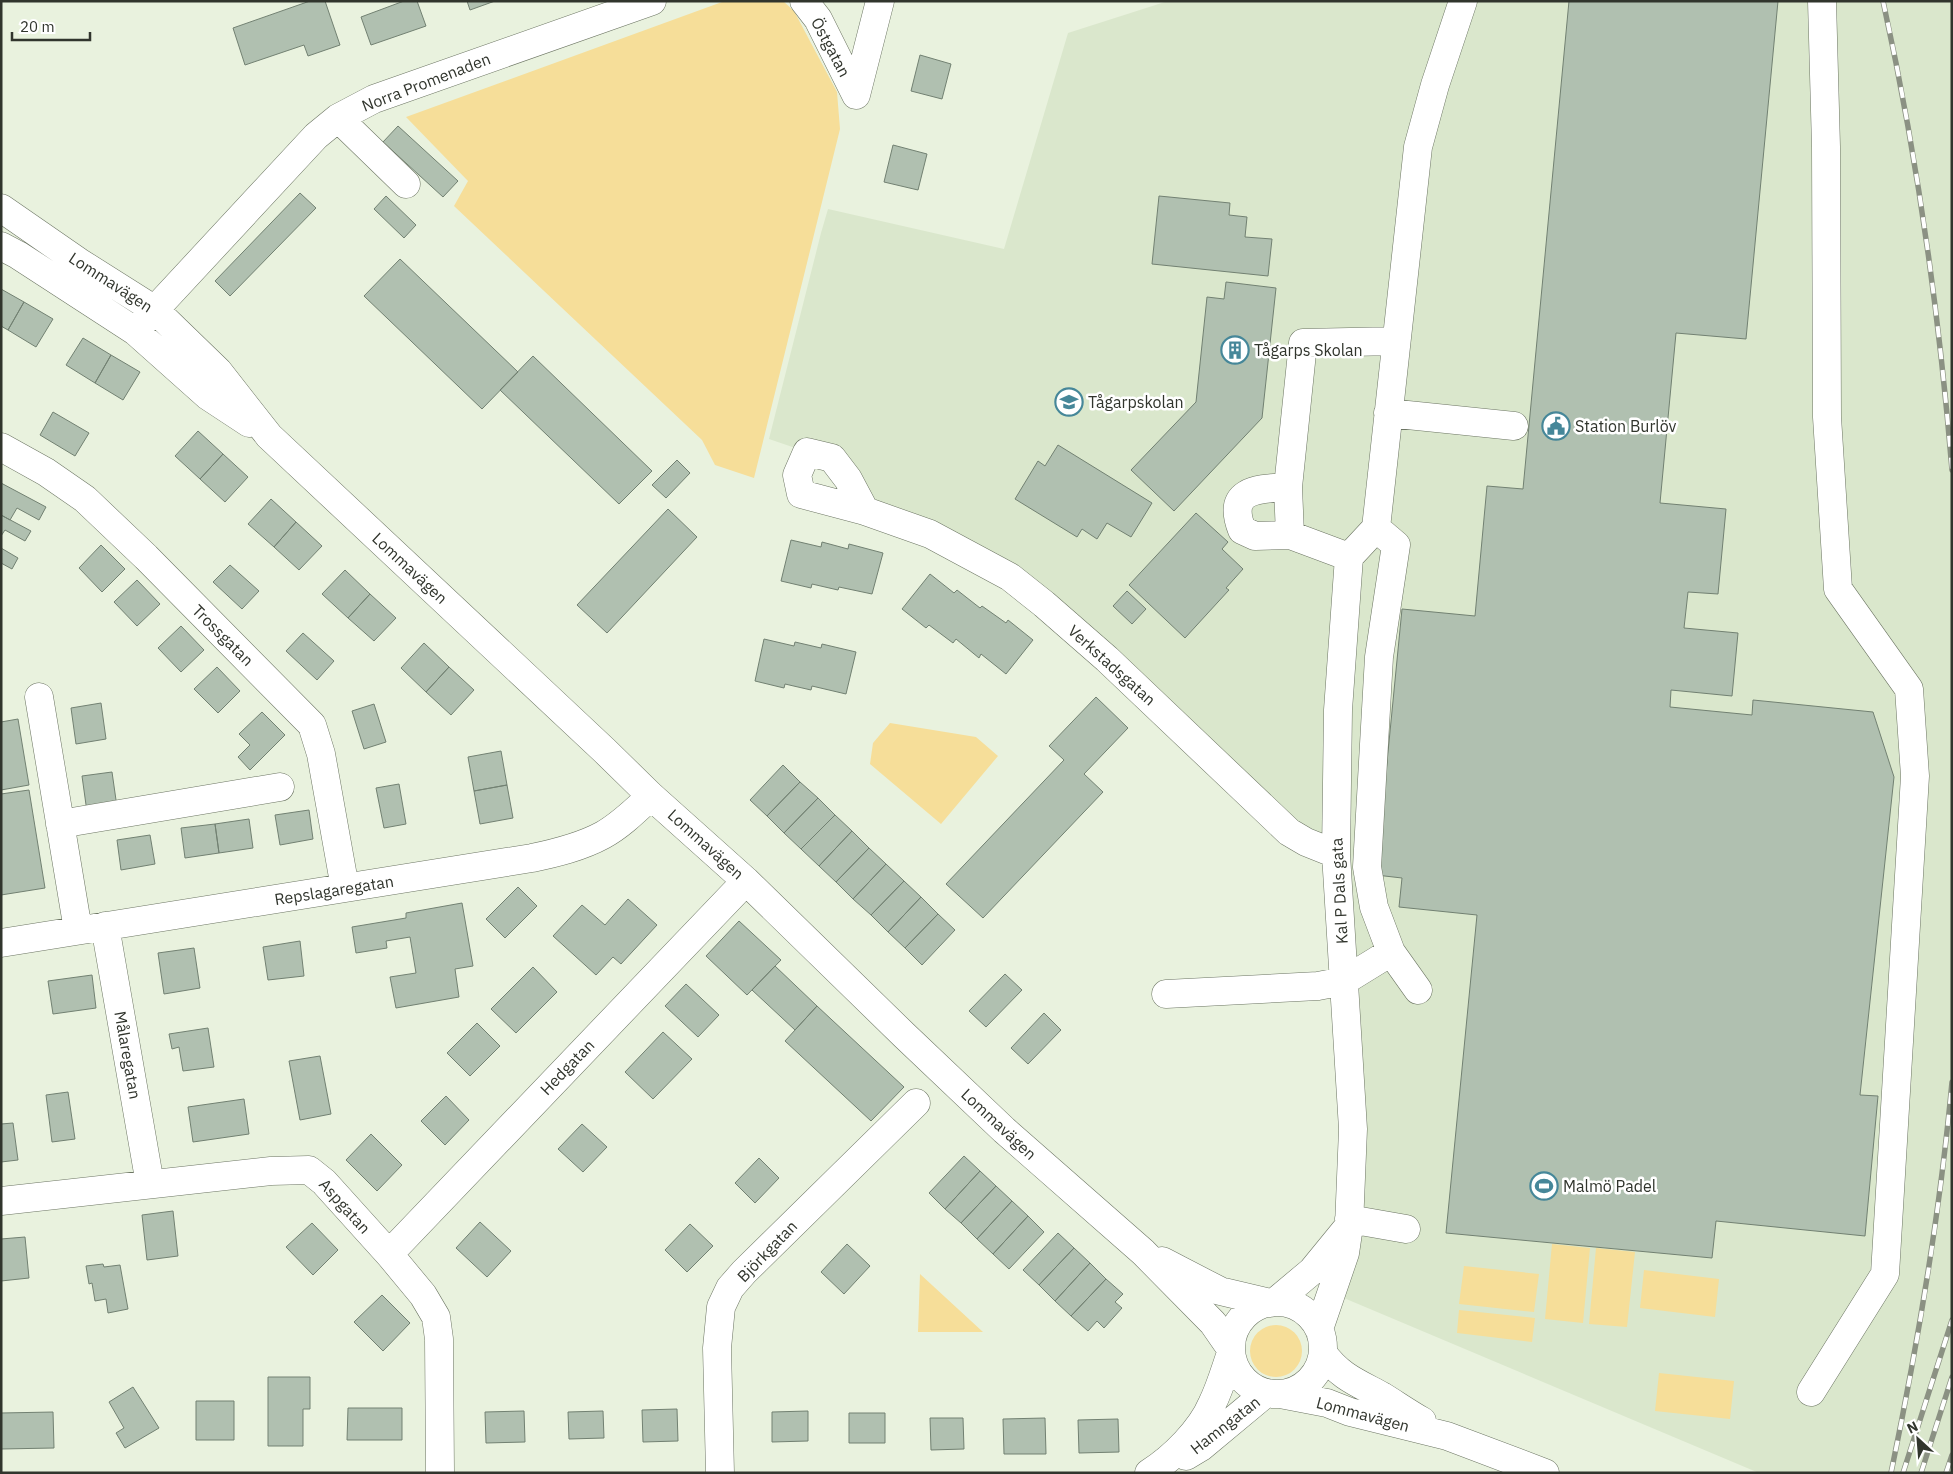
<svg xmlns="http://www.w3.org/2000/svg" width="1953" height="1474" font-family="'IBM Plex Sans',sans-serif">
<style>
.built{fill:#dae7cc}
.green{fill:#f6de99}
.building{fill:#b0c0b0;stroke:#728172}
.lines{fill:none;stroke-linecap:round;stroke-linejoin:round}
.minor-casing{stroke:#6c7563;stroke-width:29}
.minor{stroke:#fff;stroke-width:28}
.rail-casing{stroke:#8b9183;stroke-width:5.5}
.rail{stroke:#fff;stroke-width:4;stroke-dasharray:11;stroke-linecap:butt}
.labels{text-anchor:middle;stroke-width:5;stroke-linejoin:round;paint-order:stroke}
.street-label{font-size:16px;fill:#31352d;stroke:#fff}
.poi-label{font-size:16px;fill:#31352d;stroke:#fff;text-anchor:start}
</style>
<rect width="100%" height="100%" fill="#e9f2de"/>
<!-- built -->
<path class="built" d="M1168,1H1952V1473H1759L1332,1293L1345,1253L1336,854L1044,604L907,525L807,452L769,439L821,233L828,209L1004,249L1068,33Z"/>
<!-- green -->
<path class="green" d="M783,1L794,11L837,92L840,129L754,478L715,465L702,440L454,206L468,181L406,117L722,2Z
M890,723L976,737L998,756L941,824L870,764L873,743Z
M1552,1244L1590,1248L1583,1323L1545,1319Z
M1596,1248L1635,1252L1627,1327L1589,1324Z
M1464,1266L1539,1274L1534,1312L1459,1304Z
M1644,1270L1719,1279L1715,1317L1640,1308Z
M920,1274L983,1332H918Z
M1459,1310L1535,1318L1532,1342L1457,1333Z
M1250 1351a26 26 0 1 1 52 0a26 26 0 1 1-52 0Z
M1659,1373L1734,1381L1730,1419L1655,1411Z"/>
<!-- building -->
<path class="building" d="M310,1H325L340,45L308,56L304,45L245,65L233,28Z
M404,1H417L426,26L371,45L361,17Z
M467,1H495L470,10Z
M1569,1H1778L1746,339L1676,333L1660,503L1726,509L1718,594L1688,592L1684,628L1738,633L1732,696L1671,690L1670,707L1752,715L1753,700L1873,712L1894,777L1860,1095L1878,1096L1865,1236L1716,1221L1712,1258L1446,1233L1477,915L1399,907L1402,878L1376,875L1402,609L1475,616L1487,486L1523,489Z
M920,55L951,64L942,99L911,91Z
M398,126L458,181L443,197L383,142Z
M893,145L927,154L918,190L884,182Z
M300,193L316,208L230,296L215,281Z
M386,196L416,225L404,238L374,209Z
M1159,196L1230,203L1229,215L1247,217L1245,237L1272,239L1268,276L1152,264Z
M400,259L518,372L482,409L364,296Z
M1226,282L1276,288L1262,418L1174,511L1131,470L1196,402L1207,297L1224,299Z
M1,289L24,302L8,330L1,326Z
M24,302L53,319L36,347L8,330Z
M83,338L111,355L95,383L66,365Z
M111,355L140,372L123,400L95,383Z
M533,356L652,471L619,504L500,390Z
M53,412L89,433L75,456L40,435Z
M198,431L223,454L200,479L175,456Z
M1058,445L1152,503L1131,537L1107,523L1097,539L1082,529L1077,537L1015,499L1038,461L1045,466Z
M223,454L248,477L225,502L200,479Z
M677,460L690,473L666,498L652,485Z
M1,483L46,507L39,520L17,508L10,520L1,515Z
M271,499L296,522L274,547L248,524Z
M668,509L697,537L607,633L577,605Z
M1196,513L1228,542L1222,549L1243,569L1226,588L1229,590L1185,638L1129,585Z
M1,515L31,531L25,541L5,530L1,536Z
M296,522L322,546L299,570L274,547Z
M791,540L821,547L822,542L848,549L849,544L883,553L872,594L839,587L838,590L812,584L811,588L781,581Z
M101,545L125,569L102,592L79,568Z
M1,548L18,558L12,569L1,563Z
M230,565L259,591L242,609L213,582Z
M345,570L370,594L348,618L322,594Z
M930,574L954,593L957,590L980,608L982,606L1006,623L1008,620L1033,640L1006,674L981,654L979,658L956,639L953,643L929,625L926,628L902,609Z
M137,580L160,604L137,626L114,602Z
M1127,591L1146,609L1132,624L1113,606Z
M370,594L396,618L374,641L348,618Z
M181,626L204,650L181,672L158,648Z
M303,633L334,661L317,680L286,651Z
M764,639L794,646L795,642L821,648L822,644L856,652L846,694L812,686L811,690L785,684L784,688L755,681Z
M424,643L449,667L426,692L401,668Z
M217,667L240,691L218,713L194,689Z
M449,667L474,690L451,715L426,692Z
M1096,697L1128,728L1084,774L1103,792L983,918L946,884L1064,760L1049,746Z
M101,703L106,739L76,744L71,708Z
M374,704L386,742L364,749L352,711Z
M262,712L285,735L250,770L238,757L250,745L239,734Z
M18,719L29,785L1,790V722Z
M501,751L507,785L474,791L468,757Z
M783,765L800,782L767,816L750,800Z
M112,772L117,807L87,812L82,776Z
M800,782L818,798L784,833L767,816Z
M399,784L406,824L384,828L376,788Z
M507,785L513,818L480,824L474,791Z
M29,790L45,888L1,895V794Z
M818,798L835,815L801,849L784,833Z
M309,810L313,839L280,845L275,815Z
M835,815L852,831L819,866L801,849Z
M249,819L253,848L219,853L215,824Z
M215,824L219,853L185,858L181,828Z
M852,831L869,848L836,882L819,866Z
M150,835L155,864L121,870L117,840Z
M869,848L886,864L853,899L836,882Z
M886,864L904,881L871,915L853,899Z
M904,881L921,897L888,932L871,915Z
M518,887L537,906L505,938L486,919Z
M921,897L938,914L905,948L888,932Z
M628,899L657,925L621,964L613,957L596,975L553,936L582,905L605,925Z
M462,903L473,966L455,969L459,997L396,1008L390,977L416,973L410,937L386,941L387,948L356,953L352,927L406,918V913Z
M938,914L955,930L922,965L905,948Z
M739,921L781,960L747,995L706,956Z
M300,941L304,976L268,980L263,947Z
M194,948L200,988L164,994L158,953Z
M775,966L817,1006L795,1030L752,990Z
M533,967L557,992L516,1033L491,1009Z
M1005,974L1022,990L986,1027L969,1011Z
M92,975L96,1008L53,1014L48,981Z
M686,984L719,1015L698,1037L665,1006Z
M817,1006L904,1087L871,1121L785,1041Z
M1044,1013L1061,1030L1028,1064L1011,1048Z
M477,1023L500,1046L470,1076L447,1053Z
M208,1028L214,1067L183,1071L179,1047L172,1049L169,1034Z
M663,1032L692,1059L653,1099L625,1072Z
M320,1056L331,1114L300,1120L289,1061Z
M68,1092L75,1139L52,1142L46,1095Z
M446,1096L469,1120L445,1145L421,1121Z
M244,1099L249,1134L193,1142L188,1107Z
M13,1123L18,1160L1,1162V1124Z
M582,1124L607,1147L583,1172L558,1149Z
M371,1134L402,1165L377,1191L346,1160Z
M964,1156L980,1171L945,1209L929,1193Z
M759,1158L779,1178L755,1203L735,1183Z
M980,1171L996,1186L961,1223L945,1209Z
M996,1186L1012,1201L977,1239L961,1223Z
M1012,1201L1028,1216L993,1254L977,1239Z
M173,1211L178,1256L147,1260L142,1215Z
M1028,1216L1044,1232L1009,1269L993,1254Z
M480,1222L511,1251L487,1277L456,1248Z
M312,1223L338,1250L313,1275L286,1247Z
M690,1224L713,1246L687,1272L665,1250Z
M1058,1233L1074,1248L1039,1285L1023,1270Z
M25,1237L29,1278L1,1281V1239Z
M847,1244L870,1266L844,1294L821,1272Z
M1074,1248L1090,1263L1055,1301L1039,1285Z
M1090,1263L1106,1279L1071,1316L1055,1301Z
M103,1264L104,1267L120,1265L128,1309L108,1313L106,1299L95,1301L92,1283L89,1284L86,1266Z
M1106,1279L1123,1294L1115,1302L1122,1308L1104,1328L1097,1321L1088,1331L1071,1316Z
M382,1295L410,1323L383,1351L354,1322Z
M268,1377H310V1409H303V1446H268Z
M133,1387L159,1428L125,1448L116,1433L124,1428L109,1402Z
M196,1401H234V1440H196Z
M348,1408H402V1440H347Z
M677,1409L678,1441L643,1442L642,1410Z
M524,1411L525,1442L486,1443L485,1412Z
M603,1411L604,1438L569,1439L568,1412Z
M808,1411V1441L772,1442V1412Z
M53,1412L54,1448L1,1449V1413Z
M849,1413H885V1443H849Z
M930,1418H963L964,1449L931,1450Z
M1045,1418L1046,1454H1004L1003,1419Z
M1118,1419L1119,1452L1079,1453L1078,1420Z"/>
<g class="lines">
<!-- minor casing -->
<g class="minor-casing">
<path id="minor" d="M804,1L818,19L856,95
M856,95L880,1
M338,118L406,184
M1,208L79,262L155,310L218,371L269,436L605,751L651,796L746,881L904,1035L1004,1130L1143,1252L1213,1323L1231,1349
M1,246L18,255L135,331L208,396L249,423
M135,331L316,136L338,118L374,99L652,1
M1388,413L1514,426
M1,447L46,472L85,499L146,557L312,725L321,754L345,888
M1288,487C1257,489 1226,489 1242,530L1255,536L1290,535
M865,511L801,494L797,475L807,452L832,458L848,479L865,511L930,534L1010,577L1044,604L1107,659L1289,832L1306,842L1336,854
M1376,528L1396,545L1379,657L1367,867L1374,907L1391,952L1418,990
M1349,557L1376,528L1418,147L1435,85L1463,1
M1349,557L1290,535L1288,487L1303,343L1396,341
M39,697L78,930
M60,824L280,787
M105,926L150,1184
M1,943L532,858C556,853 581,847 603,835C621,825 636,810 651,796
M1166,994L1318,986L1344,981L1391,952
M1,1201L271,1171L309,1170L324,1182L389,1254L423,1295L436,1317L439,1339L440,1473
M1349,1219L1406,1229
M389,1254L746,881
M1162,1261L1220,1291L1270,1303
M1231 1348a46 46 0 1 1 92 0a46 46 0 1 1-92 0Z
M1275,1302L1312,1271L1348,1227
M1319,1329L1345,1253L1349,1226L1353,1129L1336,854L1338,710L1349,557
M1323,1353C1339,1376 1358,1383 1382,1396C1395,1404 1408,1413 1422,1421
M1811,1392L1885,1274L1915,776L1909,689L1838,589L1827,417L1826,147L1822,1
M1280,1394L1327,1403L1350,1412L1447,1436L1545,1473
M1186,1456L1201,1447L1266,1393
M720,1473L717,1348L721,1307L730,1288L744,1272L916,1103
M1149,1473C1173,1458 1201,1430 1212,1404C1220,1388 1225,1370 1231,1353"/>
</g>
<!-- minor -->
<use href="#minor" class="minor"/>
<!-- rail casing -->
<g class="rail-casing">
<path id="rail" d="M1883,1C1917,155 1939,312 1952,470
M1891,1473C1918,1343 1940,1214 1952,1082
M1903,1473L1952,1320
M1921,1473L1952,1377
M1946,1473L1952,1455"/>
</g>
<!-- rail -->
<use href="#rail" class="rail"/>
</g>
<!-- icons -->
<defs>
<g id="building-ring" transform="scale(1.4375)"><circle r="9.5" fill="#fff" stroke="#468799" stroke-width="1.5"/><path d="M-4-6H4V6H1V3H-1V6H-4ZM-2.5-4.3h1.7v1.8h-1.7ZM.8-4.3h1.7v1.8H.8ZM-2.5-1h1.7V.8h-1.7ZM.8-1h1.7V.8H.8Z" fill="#468799"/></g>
<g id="school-ring" transform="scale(1.4375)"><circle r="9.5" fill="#fff" stroke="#468799" stroke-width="1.5"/><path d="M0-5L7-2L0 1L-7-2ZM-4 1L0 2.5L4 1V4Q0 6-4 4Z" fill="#468799"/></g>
<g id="civic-ring" transform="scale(1.4375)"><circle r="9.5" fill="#fff" stroke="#468799" stroke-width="1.5"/><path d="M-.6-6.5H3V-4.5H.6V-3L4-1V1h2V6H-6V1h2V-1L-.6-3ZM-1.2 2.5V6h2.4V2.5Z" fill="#468799"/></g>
<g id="stadium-ring" transform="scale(1.4375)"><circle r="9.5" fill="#fff" stroke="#468799" stroke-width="1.5"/><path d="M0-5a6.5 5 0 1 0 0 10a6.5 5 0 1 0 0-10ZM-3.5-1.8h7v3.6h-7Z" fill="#468799"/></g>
</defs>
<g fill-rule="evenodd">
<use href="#building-ring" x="1235" y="350"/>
<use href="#school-ring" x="1069" y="402"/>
<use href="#civic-ring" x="1556" y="426"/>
<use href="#stadium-ring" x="1544" y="1186"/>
</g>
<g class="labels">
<!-- street labels -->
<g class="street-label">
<text transform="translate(831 47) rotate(62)" y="6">Östgatan</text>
<text transform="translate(426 82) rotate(-21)" y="6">Norra Promenaden</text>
<text transform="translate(111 282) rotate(33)" y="6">Lommavägen</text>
<text transform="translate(410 568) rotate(43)" y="6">Lommavägen</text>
<text transform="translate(223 635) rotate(45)" y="6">Trossgatan</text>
<text transform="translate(1112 665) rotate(42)" y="6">Verkstadsgatan</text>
<text transform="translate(706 844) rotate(42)" y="6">Lommavägen</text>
<text transform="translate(334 890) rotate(-9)" y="6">Repslagaregatan</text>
<text transform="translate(1339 891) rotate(-93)" y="6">Kal P Dals gata</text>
<text transform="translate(128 1055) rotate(80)" y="6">Målaregatan</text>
<text transform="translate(567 1067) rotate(-46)" y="6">Hedgatan</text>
<text transform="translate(999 1124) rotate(43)" y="6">Lommavägen</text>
<text transform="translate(345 1206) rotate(48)" y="6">Aspgatan</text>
<text transform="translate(767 1251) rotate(-46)" y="6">Björkgatan</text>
<text transform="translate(1363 1414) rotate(15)" y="6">Lommavägen</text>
<text transform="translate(1225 1425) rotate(-38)" y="6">Hamngatan</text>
</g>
<!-- poi labels -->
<g class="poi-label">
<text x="1254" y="356">Tågarps Skolan</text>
<text x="1088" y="408">Tågarpskolan</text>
<text x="1575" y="432">Station Burlöv</text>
<text x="1563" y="1192">Malmö Padel</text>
</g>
</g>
<!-- border -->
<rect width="1953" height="1474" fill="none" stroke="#31352d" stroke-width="5"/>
<!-- north arrow -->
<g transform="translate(1918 1439) rotate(334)" stroke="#ffffff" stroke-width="4" paint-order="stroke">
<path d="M0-4L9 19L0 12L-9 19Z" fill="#31352d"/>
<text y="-8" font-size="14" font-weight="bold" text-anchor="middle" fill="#31352d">N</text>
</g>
<!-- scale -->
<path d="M12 32v8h78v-8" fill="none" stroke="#31352d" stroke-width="2.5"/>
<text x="20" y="32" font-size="15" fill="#31352d" stroke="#ffffff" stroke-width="4" paint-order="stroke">20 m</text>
</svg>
